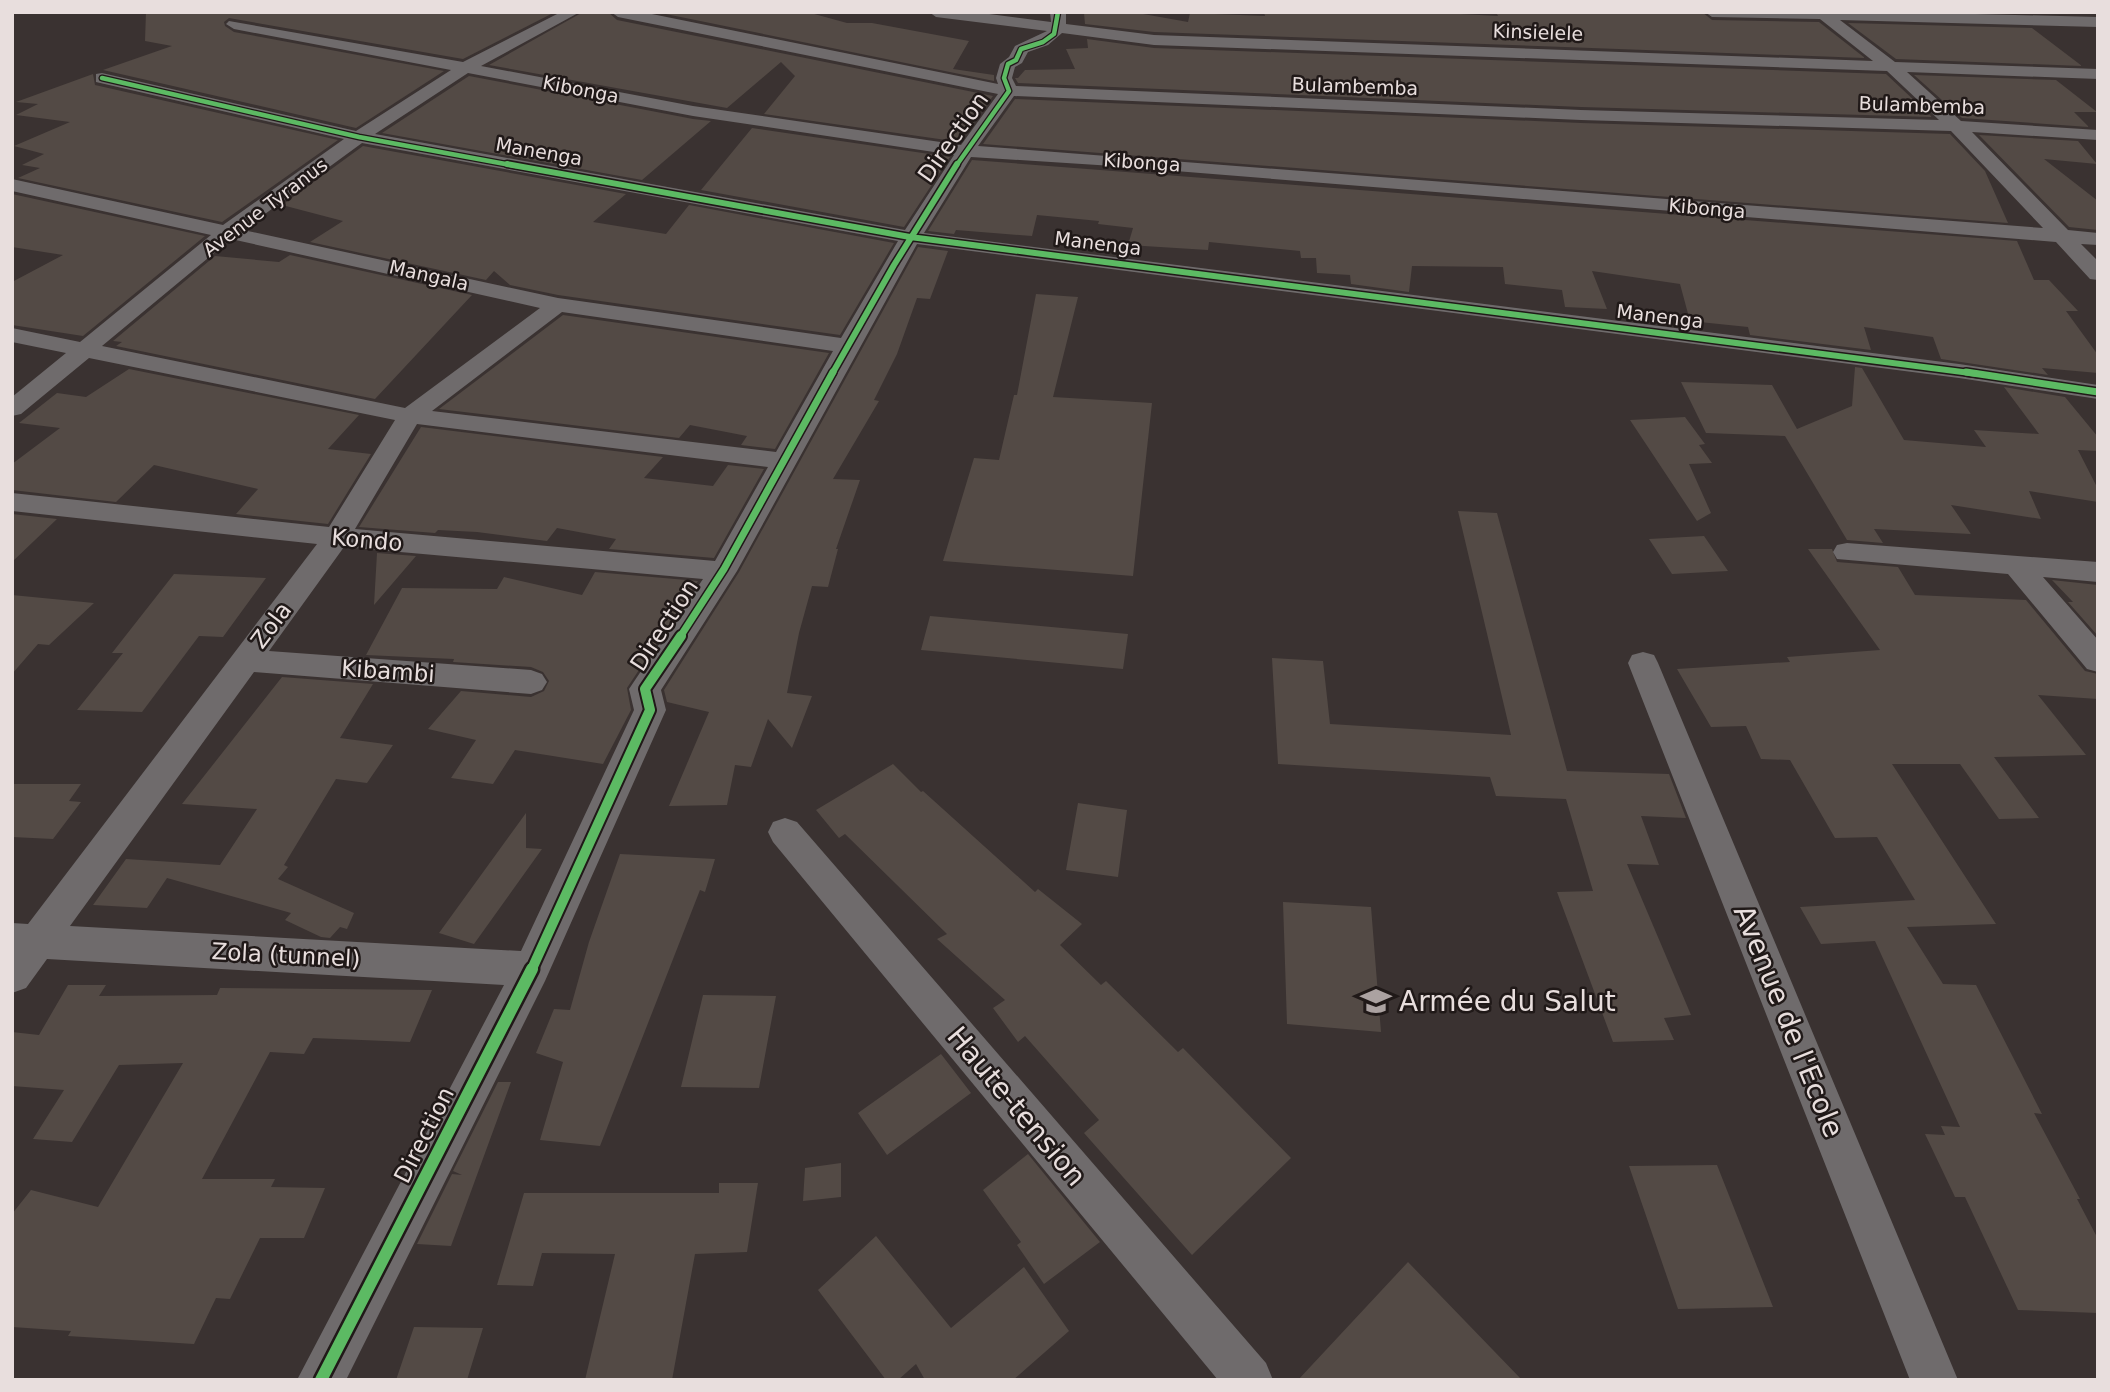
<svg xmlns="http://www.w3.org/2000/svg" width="2110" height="1392" font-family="'DejaVu Sans',sans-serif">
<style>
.building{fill:#534a45}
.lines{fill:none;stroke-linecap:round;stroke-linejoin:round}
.minor{fill:#6f6b6c;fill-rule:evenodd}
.cycleway-far4-casing{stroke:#201918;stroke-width:7}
.cycleway-far3-casing{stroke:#201918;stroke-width:9}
.cycleway-far2-casing{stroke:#201918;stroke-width:10}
.cycleway-far1-casing{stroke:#201918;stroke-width:14}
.cycleway-casing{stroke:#201918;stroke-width:17}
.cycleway-far4{stroke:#5cba63;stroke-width:4.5}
.cycleway-far3{stroke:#5cba63;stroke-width:6}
.cycleway-far2{stroke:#5cba63;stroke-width:7}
.cycleway-far1{stroke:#5cba63;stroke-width:10}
.cycleway{stroke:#5cba63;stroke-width:12}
.labels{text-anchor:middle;stroke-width:5;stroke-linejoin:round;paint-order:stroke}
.far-street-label{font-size:19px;fill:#e8dedd;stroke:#201918}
.street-label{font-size:23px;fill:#e8dedd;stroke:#201918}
.near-poi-label{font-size:28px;fill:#e8dedd;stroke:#201918;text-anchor:start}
.near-street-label{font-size:28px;fill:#e8dedd;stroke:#201918}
</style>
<rect width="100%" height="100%" fill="#3a3231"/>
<!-- building -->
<path class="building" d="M146,12H555L463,59L229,18L224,22L225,26L234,32L444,71L356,128L103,70L172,46L145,41Z
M583,12H608L617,20L993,96L960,142L764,114L795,76L781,62L727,108L489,65Z
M656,12H807L847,23H872L969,41L953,69L994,75V81Z
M1132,12L1188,22L1190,13L1265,16L1264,12H1424L1498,16L1496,12H1702L1712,20L1819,22L1865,58L1154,32L1085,24L1084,13Z
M1848,23L2032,28L2082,66L1896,59Z
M1087,39L1154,48L1886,74L1932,117L1581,107L1018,83L1015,78H1018L1025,70L1075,69L1066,49L1088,48Z
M93,74L95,85L338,140L222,222L18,178L40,168L22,165L44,154L14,146L70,122L16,115L38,104L16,102Z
M1914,75L2056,80L2097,112H2074L2089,127L1962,118Z
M469,76L693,119L711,121L642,180L382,133Z
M1015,99L1581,123L1950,134L1985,171L2008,223L983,144Z
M752,128L950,157L904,227L701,190Z
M1979,135L2078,141L2097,164L2044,159L2098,201V230L2069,227Z
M363,146L626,194L593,222L666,234L689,205L894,243L840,335L558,295L510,285L494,271L486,280L310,242L343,221L282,205Z
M972,160L2017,241L2034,280H2049L2078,311H2066L2098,355V373L2042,368L2048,375L1941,359L1933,337L1864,327L1871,350L1750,335L1748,327L1690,321L1680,284L1592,271L1607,309L1565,307L1562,290L1505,284L1503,267L1412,266L1409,292L1351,284L1350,275L1317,273L1316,258H1301L1300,251L1209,242L1208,250L1128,245L1133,228L1098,224L1099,221L1037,215L1032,236L956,230L954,234L928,231Z
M12,194L205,236L83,336L12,325V282L63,255L12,247Z
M918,247L948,251L930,299L917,298L897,354L874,400L879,401L833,479L860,480L836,549H838L828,587L812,586L799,633L787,693L812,696L792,748L768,719L751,767L735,765L727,805L669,806L709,712L667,702L664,690L739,572Z
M290,255L472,295L375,399L116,346L122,342L113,341L215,256L279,262Z
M1036,294L1078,297L1053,397L1152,403L1133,576L943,561L974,458L999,460L1014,395H1017Z
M563,315L829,353L775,449L741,445L747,436L690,425L679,438L439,409Z
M1855,367L1862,368L1904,440L1986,447L1974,430L2039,434L2004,387L2065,397L2098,437V451L2078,450L2098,489V502L2029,491L2041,519L1951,505L1971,534L1874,529L1883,543L1847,540L1785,436L1706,433L1681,382L1772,385L1797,429L1852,406Z
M129,369L359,415L328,449L371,454L328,524L236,514L258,489L154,465L116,502L12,490V464L60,428L19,423L57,393L86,397Z
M1685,417L1705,444L1699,445L1712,463L1689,464L1711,513L1697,521L1630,420Z
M421,427L663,457L644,478L713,486L728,465L764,469L714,558L609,549L616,539L557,528L547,541L477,532L438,530L435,533L359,527Z
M1458,511L1497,513L1567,771L1669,774L1686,818L1641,816L1659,865L1627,864L1691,1015L1664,1018L1674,1040L1613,1042L1557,892L1593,891L1566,799L1496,796L1490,777L1278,764L1272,658L1323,661L1330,724L1511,735Z
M12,514L57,519L12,562Z
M1704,536L1728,571L1672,574L1649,539Z
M1808,549H1832L1837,562L1898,567L1915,595L2026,600L2085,671L2098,674V699L2038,695L2086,755L1994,757L2039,818L1999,819L1960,764H1892L1996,924L1907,927L1943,984L1976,985L2042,1114L2034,1113L2080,1199H2077L2098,1239V1313L2018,1310L1965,1197H1955L1925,1134L1945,1135L1941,1126L1960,1127L1875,941L1821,944L1800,907L1915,900L1877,837L1835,838L1790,760L1761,759L1746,726L1711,727L1677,669L1790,662L1787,657L1880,650Z
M377,553L416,556L374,605Z
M595,572L698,581L627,688L631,710L603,764L515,750L493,784L451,778L476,740L428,729L461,691L531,697L544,691L549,681L543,672L531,667L453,662L454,659L366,655L402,588L497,589L504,577L582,595Z
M174,574L266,578L223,637L199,636L142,712L77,710L123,653H112Z
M2052,580L2098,585V636L2068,602H2073Z
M12,595L94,603L49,645L38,644L12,674Z
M930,616L1128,634L1123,669L921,650Z
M282,677L373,684L340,738L393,745L367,783L336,779L284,865L288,867L278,879L354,913L347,929L340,927L330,938L321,937L285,920L291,913L167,878L147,908L93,905L126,859L220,865L257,809L182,804Z
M893,764L921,792L923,791L1035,892L1038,889L1082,924L1060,945L1101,985L1106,981L1178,1052L1183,1048L1291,1158L1192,1255L1084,1133L1099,1120L1025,1036L1018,1042L993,1008L1005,1000L937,939L947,934L845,834L839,838L816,810Z
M12,784H81L69,801L81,802L53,839L12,837Z
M1078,803L1127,810L1118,877L1066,870Z
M526,813V848L542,849L474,944L439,933Z
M620,854L715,859L705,892L700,890L600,1146L540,1140L563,1062L536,1053L554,1009L570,1010L589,942Z
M1283,902L1371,907L1381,1032L1287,1024Z
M68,985H106L99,996L217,995L220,988L432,990L410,1042L313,1038L304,1054L270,1052L202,1179H275L271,1187L325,1188L304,1238H260L230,1299L216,1298L194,1344L68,1336L71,1331L12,1327V1214L31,1190L98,1207L183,1063L119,1065L72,1142L33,1139L64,1090L12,1086V1032L39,1035Z
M703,995L776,996L759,1088L681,1087Z
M941,1054L971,1093L887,1155L858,1113Z
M498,1082H511L451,1246L417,1244L452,1174L462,1175L453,1171Z
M1028,1154L1100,1242L1044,1284L1017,1245L1021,1242L983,1190Z
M841,1163V1197L803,1201L805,1168Z
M1717,1165L1773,1307L1678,1309L1629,1166Z
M719,1183H758L747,1252L695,1254L672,1380H585L615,1254L542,1253L533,1286L497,1285L524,1193H719Z
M876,1236L951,1328L1024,1267L1069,1331L1013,1380H925L916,1364L898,1380H886L818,1290Z
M1408,1262L1522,1380H1298Z
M414,1327L483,1328L467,1380H396Z"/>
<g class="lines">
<!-- minor -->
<path class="minor" d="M561,12H580L481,66L693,106L961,145L998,94L618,17L611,12H642L998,84L996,78L1000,64L1009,57L1015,46L1047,31L936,17L929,12H974L1051,22L1050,12H1066V24L1154,35L1873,61L1820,19L1712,17L1705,12H1898L2098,17V27L1840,20L1895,62L2098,69V79L1907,72L1961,121L2098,130V140L1972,132L2068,230L2098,233V245L2081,244L2098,261V280L2090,279L2056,242L1113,166L971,157L924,233L1959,364L2098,385V399L1959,378L917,244L737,571L661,690L666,710L545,981L346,1380H297L504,985L47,959L26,988L12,993V923L28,924L317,544L12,511V493L329,527L395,420L89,358L21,414L12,416V397L66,353L12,342V328L80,342L211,235L12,191V179L223,225L344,139L96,82V74L102,73L356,131L451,70L234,29L226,24L229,21L463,62ZM1062,33L1154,45L1887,71L1939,120L1581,110L1016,86L1012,78L1015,67L1022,63L1028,52L1048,45ZM468,73L693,116L954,155L905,230L375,134ZM1014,96L1581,120L1951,131L2043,228L978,146ZM362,143L898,241L841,338L558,298L243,230ZM231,239L540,308L405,408L102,346ZM562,312L833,351L776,452L432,411ZM417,424L768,467L715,561L355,529ZM344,547L703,579L629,689L634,710L521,951L70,926L254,672L531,694L542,690L547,682L542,674L531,670L269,651Z
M1847,543L2098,562V582L2043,577L2098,640V672L2087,669L2008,574L1837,559L1833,552L1837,545Z
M1643,652L1654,655L1658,663L1958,1380H1910L1628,663L1632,655Z
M785,818L797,822L1266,1363L1273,1380H1218L773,842L768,832L773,822Z"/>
<!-- cycleway-far4 casing -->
<g class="cycleway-far4-casing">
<path id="cycleway-far4" d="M102,78L359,137L516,166
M956,166L1009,91L1004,78L1008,64L1016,60L1021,49L1043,42L1054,34L1058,12"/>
</g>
<!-- cycleway-far3 casing -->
<g class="cycleway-far3-casing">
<path id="cycleway-far3" d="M507,164L910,237L1978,374
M832,374L894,265L957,164"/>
</g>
<!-- cycleway-far2 casing -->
<g class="cycleway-far2-casing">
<path id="cycleway-far2" d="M1966,372L2098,392
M680,637L724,569L833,372"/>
</g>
<!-- cycleway-far1 casing -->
<g class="cycleway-far1-casing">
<path id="cycleway-far1" d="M531,971L650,710L645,689L681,636"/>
</g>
<!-- cycleway casing -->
<g class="cycleway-casing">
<path id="cycleway" d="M321,1380L532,969"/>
</g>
<!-- cycleway-far4 -->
<use href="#cycleway-far4" class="cycleway-far4"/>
<!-- cycleway-far3 -->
<use href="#cycleway-far3" class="cycleway-far3"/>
<!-- cycleway-far2 -->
<use href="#cycleway-far2" class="cycleway-far2"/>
<!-- cycleway-far1 -->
<use href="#cycleway-far1" class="cycleway-far1"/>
<!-- cycleway -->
<use href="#cycleway" class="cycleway"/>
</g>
<!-- icons -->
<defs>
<g id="school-bare" transform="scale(2.415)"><path d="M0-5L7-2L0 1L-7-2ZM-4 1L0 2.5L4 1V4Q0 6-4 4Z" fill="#aba2a1" stroke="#201918" stroke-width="2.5" paint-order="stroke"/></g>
</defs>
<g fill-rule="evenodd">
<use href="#school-bare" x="1376" y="1001"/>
</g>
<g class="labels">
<!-- far-street labels -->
<g class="far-street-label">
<text transform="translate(1538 32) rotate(2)" y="7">Kinsielele</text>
<text transform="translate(1355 86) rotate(2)" y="7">Bulambemba</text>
<text transform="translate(581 89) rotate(11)" y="7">Kibonga</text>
<text transform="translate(1922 105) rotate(2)" y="7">Bulambemba</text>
<text transform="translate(539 151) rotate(10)" y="7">Manenga</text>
<text transform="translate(1142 162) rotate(4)" y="7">Kibonga</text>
<text transform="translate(265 207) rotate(-37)" y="7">Avenue Tyranus</text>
<text transform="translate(1707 208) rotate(5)" y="7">Kibonga</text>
<text transform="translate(1098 243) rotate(7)" y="7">Manenga</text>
<text transform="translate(429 275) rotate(13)" y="7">Mangala</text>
<text transform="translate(1660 316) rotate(7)" y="7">Manenga</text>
</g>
<!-- street labels -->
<g class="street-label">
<text transform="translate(953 137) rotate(-55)" y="8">Direction</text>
<text transform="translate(367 540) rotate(5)" y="8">Kondo</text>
<text transform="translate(271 625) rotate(-53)" y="8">Zola</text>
<text transform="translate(664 625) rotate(-57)" y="8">Direction</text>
<text transform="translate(388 671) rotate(4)" y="8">Kibambi</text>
<text transform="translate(286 955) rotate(3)" y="8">Zola (tunnel)</text>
<text transform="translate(424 1135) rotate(-63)" y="8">Direction</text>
</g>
<!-- near-poi labels -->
<g class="near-poi-label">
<text x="1399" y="1011">Armée du Salut</text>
</g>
<!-- near-street labels -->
<g class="near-street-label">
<text transform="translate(1789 1021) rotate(68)" y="10">Avenue de l'Ecole</text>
<text transform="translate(1017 1106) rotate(50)" y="10">Haute-tension</text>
</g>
</g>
<!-- border -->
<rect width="2110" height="1392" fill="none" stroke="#e8dedd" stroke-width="28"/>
</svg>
